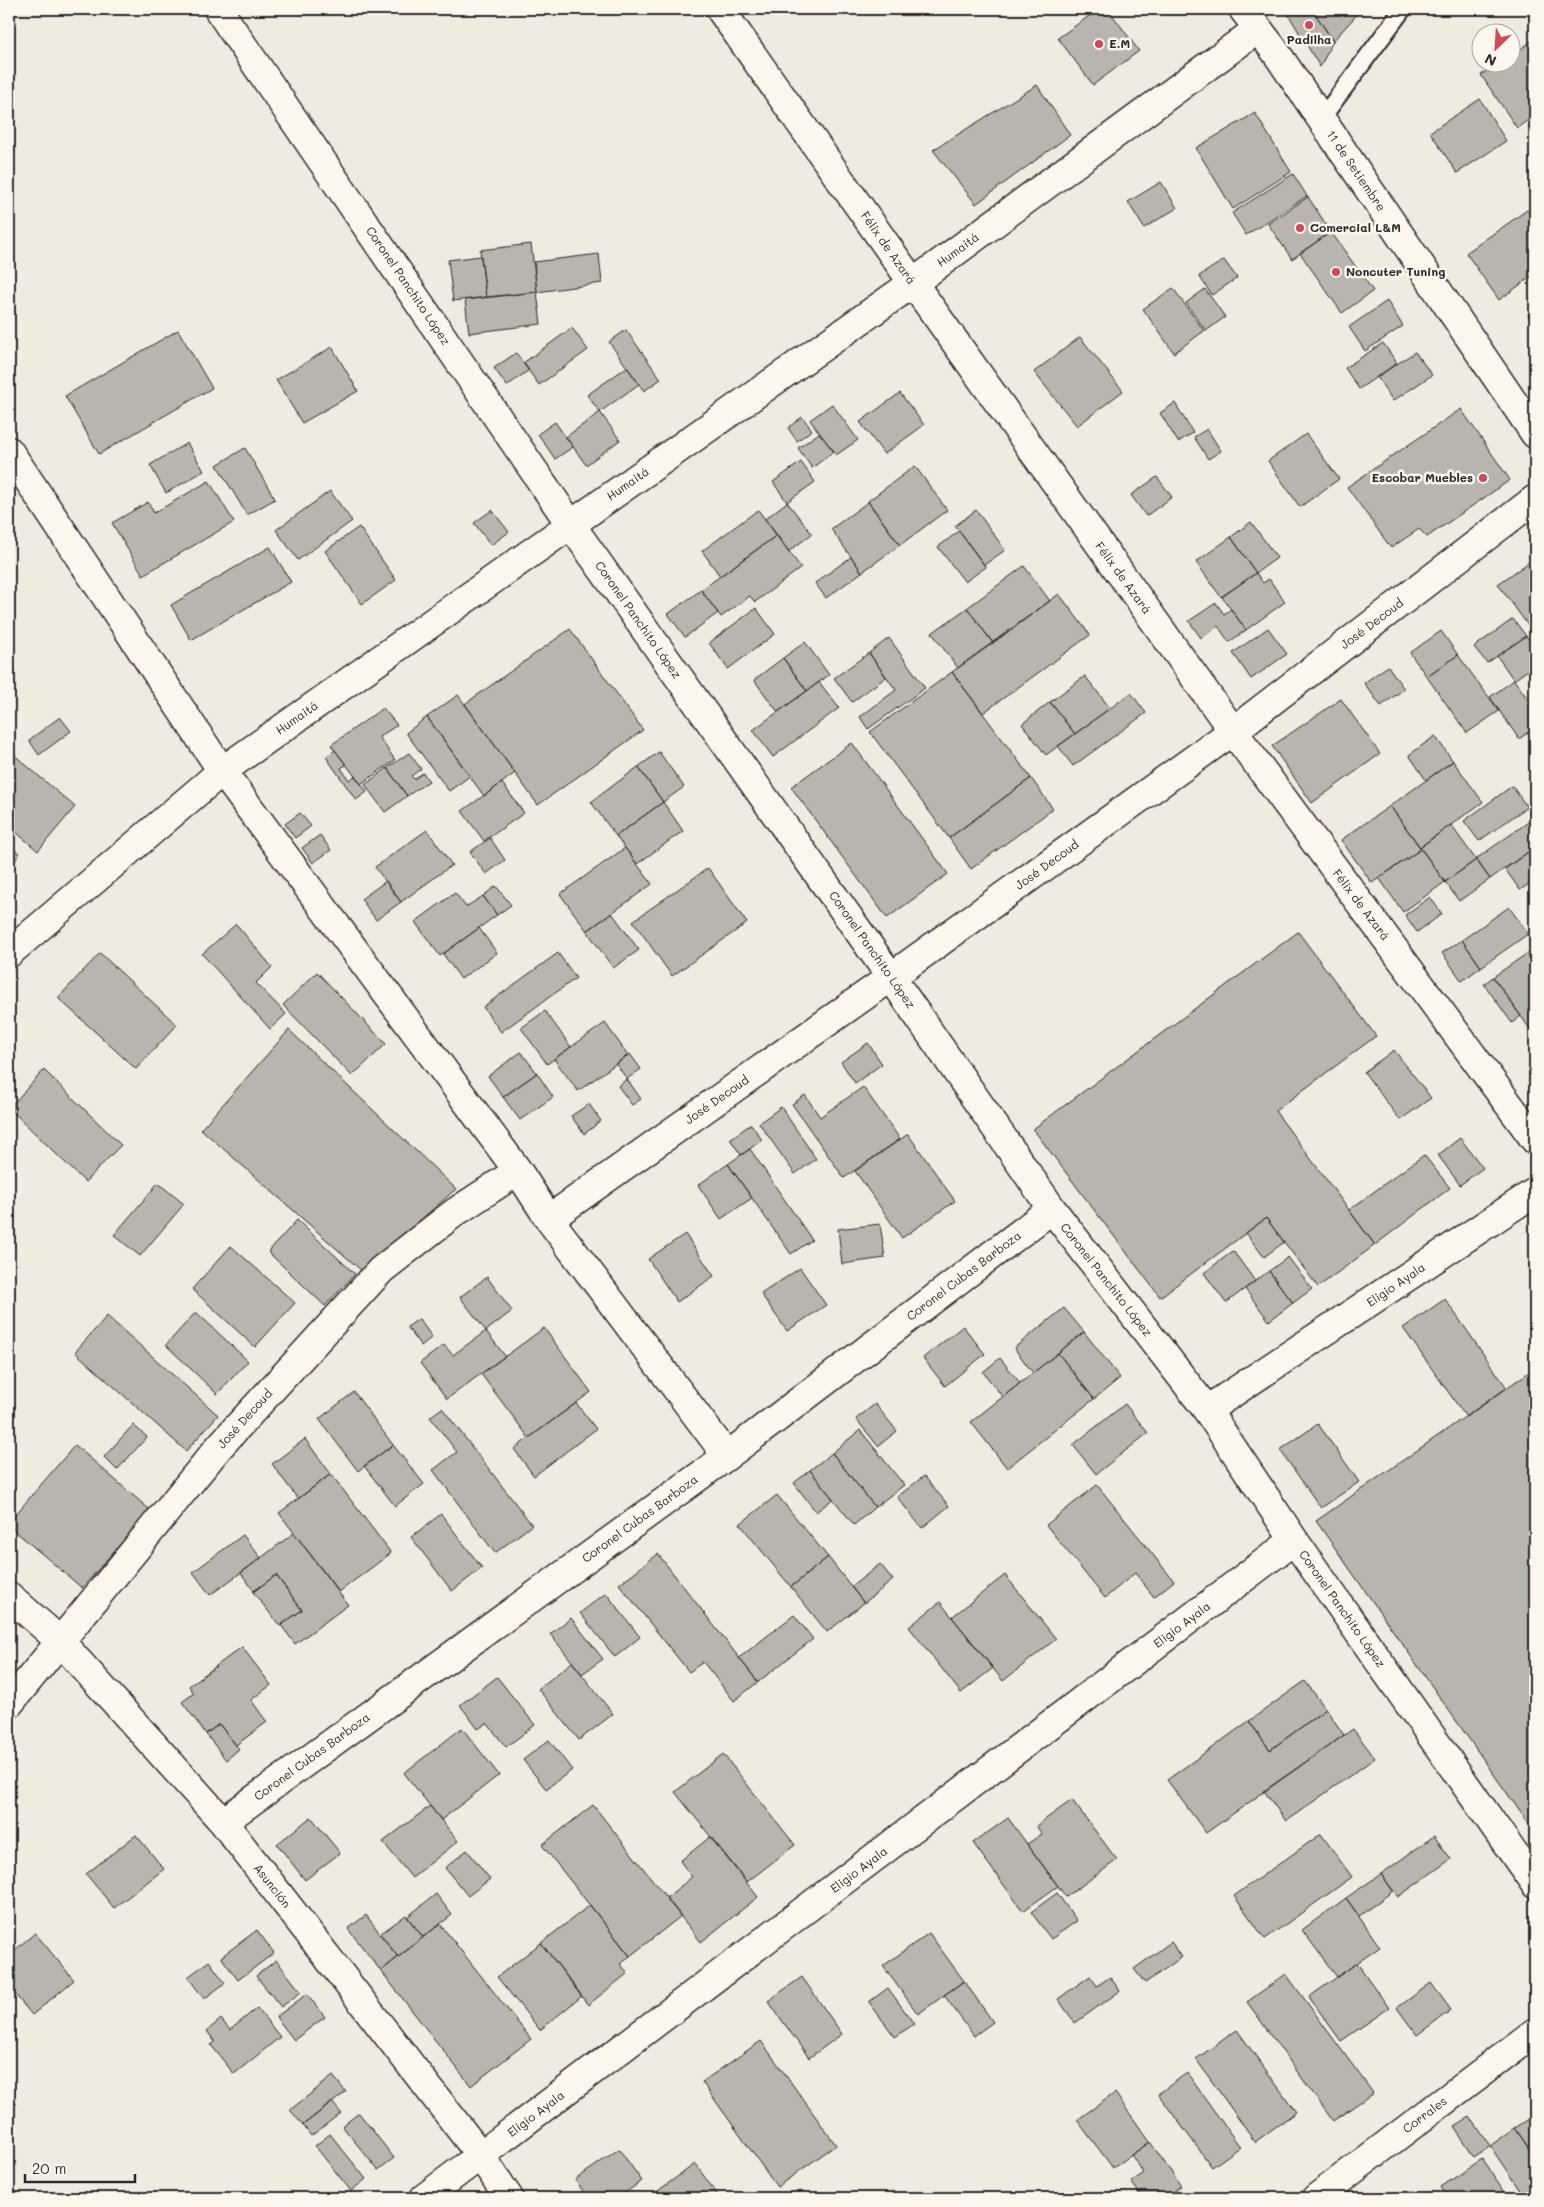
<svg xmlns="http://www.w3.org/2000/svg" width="1544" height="2207" font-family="Mali,sans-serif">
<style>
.building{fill:#b8b5ae;stroke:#2b2b2b}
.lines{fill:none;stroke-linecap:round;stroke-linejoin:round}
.lane-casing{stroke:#2b2b2b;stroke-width:20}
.street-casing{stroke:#2b2b2b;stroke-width:31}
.secondary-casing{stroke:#2b2b2b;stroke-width:31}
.lane{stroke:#fbf7ec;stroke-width:16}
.street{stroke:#fbf7ec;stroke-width:28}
.secondary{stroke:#fbf7ec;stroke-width:28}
.poi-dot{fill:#d1495b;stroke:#fbf7ec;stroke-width:2}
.labels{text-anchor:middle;stroke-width:5;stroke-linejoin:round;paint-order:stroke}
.poi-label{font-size:12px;font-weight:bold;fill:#2b2b2b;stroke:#fbf7ec;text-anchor:start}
.street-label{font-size:12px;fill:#2b2b2b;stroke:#fbf7ec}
</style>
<rect width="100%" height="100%" fill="#eeebe0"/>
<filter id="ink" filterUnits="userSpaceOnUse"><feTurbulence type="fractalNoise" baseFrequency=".02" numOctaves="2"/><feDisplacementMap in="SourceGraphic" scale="10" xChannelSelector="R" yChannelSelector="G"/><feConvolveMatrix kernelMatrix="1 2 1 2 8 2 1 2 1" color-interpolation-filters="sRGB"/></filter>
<g filter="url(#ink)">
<!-- building -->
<path class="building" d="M1099,9H1108L1139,51L1093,85L1058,38Z
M1285,9H1312L1333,41L1320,67Z
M1312,9H1362L1333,41Z
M1535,39V115L1517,128L1481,75L1500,62H1512V55Z
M1037,85L1070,135L976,204L933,150Z
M1480,99L1506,141L1457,173L1430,132Z
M1255,113L1291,172L1233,209L1196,148Z
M1293,174L1307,196L1246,235L1232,213Z
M1161,182L1177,208L1144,228L1128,202Z
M1308,197L1331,232L1292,259L1268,224Z
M1527,210L1535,222V274L1499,300L1466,253Z
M1331,232L1373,291L1342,313L1300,253Z
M531,244L537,292L486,297L480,250Z
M599,254L602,283L537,292L534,262Z
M481,256L486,297L453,301L448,260Z
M1224,260L1237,278L1212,295L1199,276Z
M1173,288L1204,331L1174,353L1143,309Z
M1205,289L1225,317L1206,331L1186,303Z
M537,292L541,324L469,333L465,300Z
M1387,301L1403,326L1365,351L1349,327Z
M1535,310V326L1528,315Z
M572,328L588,350L539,385L523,363Z
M178,330L212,388L99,454L65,396Z
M626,330L661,379L644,391L609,342Z
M1080,337L1123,391L1077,426L1034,372Z
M1383,343L1397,363L1359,389L1345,368Z
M332,347L358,391L302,423L276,380Z
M1415,352L1432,375L1393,401L1377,377Z
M516,353L529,370L507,386L494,368Z
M627,367L639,384L600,412L587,395Z
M900,393L924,425L884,454L860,422Z
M1175,403L1193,433L1178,442L1160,413Z
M832,404L858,440L836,455L810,420Z
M1461,409L1510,480L1427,537L1419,529L1391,548L1347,487Z
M600,412L620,440L586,465L566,437Z
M802,417L812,430L797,441L788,428Z
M555,422L573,447L555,459L538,434Z
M1207,429L1221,451L1208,459L1194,437Z
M819,433L834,451L812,468L798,448Z
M1306,434L1339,479L1300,507L1268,461Z
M187,443L204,471L166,493L150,465Z
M245,448L275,499L247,515L217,465Z
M801,462L815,482L787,502L773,482Z
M915,466L947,510L900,545L868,501Z
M1157,477L1172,497L1146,516L1131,495Z
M209,481L234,522L143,575L112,523L148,502L154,513Z
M330,491L352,521L298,560L276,530Z
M787,502L812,534L788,552L765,519Z
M868,502L900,545L862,572L831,529Z
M492,510L509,532L491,545L474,523Z
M758,510L777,535L720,576L702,551Z
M976,510L1005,550L984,565L955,526Z
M1251,522L1277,558L1256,573L1231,537Z
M359,527L396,580L362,604L325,551Z
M959,531L986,567L965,582L938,547Z
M777,535L801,568L755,602L750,596L721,617L701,590Z
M1231,537L1256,573L1221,597L1196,562Z
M270,547L291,582L191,640L171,605Z
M851,557L862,572L826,598L815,583Z
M1535,558V635L1498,584Z
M1024,566L1050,601L993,643L967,608Z
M1256,573L1263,583L1269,579L1285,602L1246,630L1222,597Z
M701,590L718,613L685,637L668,614Z
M1059,594L1090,635L983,713L952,672Z
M1216,603L1224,614L1231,609L1246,630L1229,642L1218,626L1201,638L1189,621Z
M756,608L775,634L728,669L709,643Z
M967,608L993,643L958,668L932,633Z
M1513,619L1526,636L1487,663L1474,647Z
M1268,628L1287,654L1251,679L1233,653Z
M570,629L643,730L538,805L465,704Z
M1441,631L1458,655L1427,677L1410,653Z
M1526,636L1535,649V665L1514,680L1497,656Z
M889,638L925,688L868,729L860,717L896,690L869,653Z
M805,642L829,675L807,691L783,658Z
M869,653L886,677L852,702L834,678Z
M1458,655L1499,711L1467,733L1427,677Z
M783,658L807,691L778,712L754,680Z
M1388,666L1404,689L1381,706L1364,683Z
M952,672L1031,778L949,838L870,732Z
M1085,676L1110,708L1075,734L1050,702Z
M1514,680L1535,709V727L1519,739L1490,697Z
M819,682L839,708L773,757L753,730Z
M1131,693L1146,713L1073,766L1058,746Z
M458,695L515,773L484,796L427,717Z
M1341,699L1380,754L1312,803L1272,746Z
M1050,702L1075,734L1046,755L1022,724Z
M383,708L397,725L379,737L395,760L361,784L331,745Z
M60,717L71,731L39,755L29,740Z
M427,717L470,776L449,791L406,733Z
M1435,736L1453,761L1426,780L1409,755Z
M852,743L948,874L887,918L791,787Z
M335,750L346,765L341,768L349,780L355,776L367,792L356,800L326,757Z
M659,752L684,787L663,802L638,767Z
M12,753L75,807L38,851L9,826V757Z
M409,753L421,769L411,776L414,779L423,773L429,781L407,796L387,768Z
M1453,761L1483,802L1420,847L1390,806Z
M638,767L663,802L616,836L591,802Z
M387,768L407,796L385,812L365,785Z
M1031,778L1053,809L971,869L949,838Z
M502,783L524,813L484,841L462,811Z
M1512,786L1527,807L1479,841L1464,821Z
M1535,801V819L1527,807Z
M663,802L683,831L637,864L616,836Z
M1390,806L1421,849L1372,883L1341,840Z
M300,813L311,826L295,838L285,824Z
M1534,818L1535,847L1490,879L1476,859Z
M1451,825L1476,860L1445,882L1420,847Z
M427,830L452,865L401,902L375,867Z
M320,835L331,850L313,863L302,848Z
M490,838L505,860L486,874L470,852Z
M9,845L20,854L9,868Z
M1535,847V880L1520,890L1505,869Z
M625,848L652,884L587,931L560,894Z
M1421,849L1445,882L1403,912L1379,878Z
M1476,860L1490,879L1459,901L1445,882Z
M708,868L747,923L672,976L633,921Z
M386,881L401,902L376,920L361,899Z
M496,886L511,905L497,915L483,896Z
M455,893L466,907L483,896L497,915L440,956L415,922Z
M1430,897L1442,914L1417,932L1405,915Z
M1509,907L1528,934L1481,967L1462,940Z
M612,913L639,950L613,968L587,931Z
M236,924L272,967L256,983L286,1014L270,1029L202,954Z
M479,928L497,953L461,979L443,954Z
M1298,932L1376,1036L1275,1111L1375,1245L1318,1287L1266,1218L1160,1297L1033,1129Z
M1462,940L1481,967L1462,981L1442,953Z
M1535,948V1025L1530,1029L1493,977Z
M100,953L177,1025L136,1069L58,998Z
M558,953L576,978L501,1032L483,1007Z
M317,972L386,1044L352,1076L283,1005Z
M1493,977L1521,1016L1512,1023L1484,984Z
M545,1011L571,1047L547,1064L521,1028Z
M605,1023L628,1055L578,1091L554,1059Z
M289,1030L456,1189L362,1271L201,1129Z
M868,1043L882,1064L855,1083L841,1062Z
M1394,1050L1431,1098L1400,1120L1364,1072Z
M521,1052L537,1073L503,1097L488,1076Z
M630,1054L641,1069L627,1079L616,1064Z
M44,1070L121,1145L85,1182L9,1108Z
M537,1073L553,1097L520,1120L503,1097Z
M627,1079L641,1099L632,1105L618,1086Z
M863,1087L900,1139L844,1178L792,1104L805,1095L820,1117Z
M589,1104L601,1121L584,1134L571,1116Z
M781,1107L816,1159L795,1174L759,1123Z
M751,1124L762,1140L741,1155L730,1139Z
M908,1134L955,1201L902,1238L855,1171Z
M1460,1138L1483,1168L1460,1185L1438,1155Z
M750,1149L812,1240L791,1254L728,1164Z
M1424,1155L1450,1188L1375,1245L1349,1210Z
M728,1164L752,1198L721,1219L698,1185Z
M158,1183L184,1204L140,1256L114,1235Z
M1266,1218L1284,1242L1264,1257L1246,1233Z
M297,1220L355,1274L325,1306L268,1252Z
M880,1224L885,1258L842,1264L838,1229Z
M685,1234L714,1276L677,1302L648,1259Z
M231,1246L295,1303L255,1347L192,1289Z
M1233,1251L1255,1281L1226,1303L1204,1273Z
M1288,1257L1312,1289L1293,1303L1269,1271Z
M800,1268L826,1305L787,1331L761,1294Z
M1269,1271L1293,1303L1269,1321L1245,1289Z
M487,1277L512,1311L486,1331L460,1297Z
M1445,1299L1507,1388L1466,1417L1403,1328Z
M1064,1308L1084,1332L1033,1373L1014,1348Z
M196,1312L248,1361L217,1394L166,1345Z
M107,1316L218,1415L186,1451L75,1352Z
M419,1319L432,1337L421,1346L407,1327Z
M963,1326L985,1354L945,1386L923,1358Z
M544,1328L591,1392L529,1438L481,1374Z
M486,1331L505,1356L447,1399L420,1363L444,1345L453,1355Z
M1084,1332L1120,1378L1094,1399L1058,1353Z
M1058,1353L1094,1399L1007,1468L971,1422Z
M1000,1358L1020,1383L1003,1397L983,1372Z
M1535,1368V1833L1316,1521Z
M354,1392L393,1445L358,1471L319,1419Z
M576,1403L596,1429L534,1476L514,1449Z
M875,1404L897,1431L878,1446L856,1419Z
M1125,1404L1148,1433L1096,1474L1073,1445Z
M442,1408L532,1525L495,1553L433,1470L457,1452L430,1417Z
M1318,1424L1359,1482L1321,1508L1280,1450Z
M133,1425L147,1437L117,1470L104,1457Z
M860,1430L904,1485L875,1507L832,1453Z
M305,1439L331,1474L298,1499L272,1464Z
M75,1445L150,1510L82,1588L9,1526V1522Z
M393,1445L424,1484L395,1506L364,1466Z
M832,1453L875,1507L854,1525L810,1470Z
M810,1470L833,1499L816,1512L794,1483Z
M331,1474L391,1553L339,1592L279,1513Z
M924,1476L949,1506L922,1528L897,1497Z
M1097,1485L1174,1581L1154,1597L1135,1573L1105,1598L1046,1525Z
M777,1495L828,1557L791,1587L740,1524Z
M441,1514L482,1568L452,1591L411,1537Z
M294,1533L348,1605L295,1644L281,1625L302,1610L276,1575L254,1591L241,1573Z
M243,1535L261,1558L210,1595L193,1572Z
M658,1554L758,1682L734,1701L703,1662L689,1672L619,1584Z
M828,1557L864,1603L827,1632L791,1587Z
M880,1564L893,1580L864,1603L851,1587Z
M276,1575L302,1610L280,1626L253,1592Z
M1005,1575L1056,1639L1003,1681L952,1617Z
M606,1593L640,1637L615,1657L580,1613Z
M940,1602L993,1668L961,1693L909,1627Z
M794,1615L813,1639L758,1682L739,1658Z
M571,1618L603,1659L582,1674L550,1634Z
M242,1647L271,1685L251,1700L267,1722L236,1745L219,1724L206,1734L182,1702L194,1693L189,1686Z
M572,1662L613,1714L579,1740L538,1689Z
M497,1677L535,1725L506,1747L487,1723L478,1729L460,1705Z
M1305,1681L1326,1709L1270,1750L1249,1721Z
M1326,1709L1344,1735L1206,1833L1167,1780L1249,1721L1270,1750Z
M219,1724L239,1749L226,1760L206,1734Z
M462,1728L499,1775L441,1820L404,1773Z
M1353,1729L1375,1758L1286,1821L1264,1791Z
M549,1740L572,1770L546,1789L523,1760Z
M723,1754L795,1845L747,1882L675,1792Z
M1072,1800L1117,1860L1066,1897L1027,1844L1042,1834L1036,1826Z
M593,1805L681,1916L630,1956L542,1845Z
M430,1806L458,1841L412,1878L383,1842Z
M311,1817L340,1853L305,1880L277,1844Z
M1008,1818L1058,1886L1023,1911L973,1843Z
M1321,1834L1352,1877L1265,1939L1234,1896Z
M136,1835L164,1869L114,1908L86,1874Z
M1434,1836L1451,1859L1398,1897L1381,1874Z
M710,1837L758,1897L701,1942L666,1898L692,1877L680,1861Z
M467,1850L490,1879L468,1896L445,1868Z
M1381,1874L1393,1891L1359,1916L1346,1898Z
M1057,1893L1077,1921L1051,1939L1031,1912Z
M436,1894L452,1915L423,1937L407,1917Z
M1346,1898L1380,1947L1337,1977L1302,1930Z
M590,1905L630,1956L620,1964L628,1973L588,2005L541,1943Z
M366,1915L398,1957L381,1971L348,1929Z
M406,1915L423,1937L398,1957L380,1934Z
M440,1924L531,2039L471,2086L381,1971Z
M257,1930L274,1953L238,1980L221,1957Z
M35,1933L74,1980L32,2015L9,1987V1955Z
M929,1933L964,1981L918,2014L883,1966Z
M1171,1942L1182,1957L1145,1983L1134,1969Z
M541,1943L582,1996L540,2030L497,1977Z
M276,1960L301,1992L281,2007L256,1976Z
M209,1961L225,1983L204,1999L188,1977Z
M1357,1963L1389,2008L1341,2041L1309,1997Z
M1286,1974L1373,2093L1333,2121L1247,2002Z
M1090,1976L1097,1986L1110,1977L1120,1991L1075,2023L1058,1999Z
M802,1977L842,2034L809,2058L768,2001Z
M964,1981L993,2022L974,2036L944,1995Z
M1431,1983L1451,2010L1417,2035L1397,2008Z
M888,1988L914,2024L895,2037L869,2002Z
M307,1994L325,2017L294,2040L276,2017Z
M257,2008L280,2037L234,2074L211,2045L215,2042L207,2031L221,2019L230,2030Z
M1237,2030L1296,2112L1255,2142L1196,2059Z
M761,2041L836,2145L777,2187L702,2082Z
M1187,2073L1240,2147L1212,2167L1158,2094Z
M333,2076L346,2092L303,2125L290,2110Z
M1115,2093L1150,2142L1113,2168L1077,2120Z
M332,2102L341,2113L311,2136L303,2125Z
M359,2113L394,2158L378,2170L342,2126Z
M1535,2115V2157L1515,2128Z
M1470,2117L1490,2146L1474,2157L1454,2127Z
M1515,2128L1535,2158V2198H1525L1490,2146Z
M330,2134L366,2179L351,2191L315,2146Z
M1150,2142L1181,2186L1163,2198H1143L1131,2182L1144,2173L1131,2155Z
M619,2149L642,2181L618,2198H588L575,2180Z
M1482,2159L1509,2198H1448L1441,2187Z
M695,2164L720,2198H648Z
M1078,2192L1083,2198H1069Z"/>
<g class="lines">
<!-- lane casing -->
<g class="lane-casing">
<path id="lane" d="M1321,119L1403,9"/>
</g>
<!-- street casing -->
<g class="street-casing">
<path id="street" d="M218,9L571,525L891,977L1052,1209L1207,1410
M720,9L913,283L1233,731L1535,1140
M222,771L518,1171L549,1219L727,1456
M549,1219L891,977L1233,731L1535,499
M9,1596L60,1641L223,1822L481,2156L509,2198
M9,1704L219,1447L381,1270L454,1213L518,1171
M223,1822L727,1456L1052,1209
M1316,2198L1535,2032"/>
</g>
<!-- secondary casing -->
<g class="secondary-casing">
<path id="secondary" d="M1243,9L1275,51L1535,434
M9,451L222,771
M9,953L222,771L913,283L1258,29
M1535,1192L1207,1410L1294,1540L1535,1884
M424,2198L1294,1540"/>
</g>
<!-- lane -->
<use href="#lane" class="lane"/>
<!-- street -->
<use href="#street" class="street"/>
<!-- secondary -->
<use href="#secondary" class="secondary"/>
</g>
</g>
<!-- markers -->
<g class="poi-dot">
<circle cx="1309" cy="25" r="5"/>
<circle cx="1099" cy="44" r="5"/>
<circle cx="1300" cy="228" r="5"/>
<circle cx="1336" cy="272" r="5"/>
<circle cx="1483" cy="478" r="5"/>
</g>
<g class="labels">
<!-- poi labels -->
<g class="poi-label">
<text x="1309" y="44" text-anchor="middle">Padilha</text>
<text x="1109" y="48">E.M</text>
<text x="1310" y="232">Comercial L&amp;M</text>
<text x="1346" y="276">Noncuter Tuning</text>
<text x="1473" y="482" text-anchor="end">Escobar Muebles</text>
</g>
<!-- street labels -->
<g class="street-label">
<text transform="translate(1356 171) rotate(56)" y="4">11 de Setiembre</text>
<text transform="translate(888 248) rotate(55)" y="4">Félix de Azará</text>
<text transform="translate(958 250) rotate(-36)" y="4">Humaitá</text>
<text transform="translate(408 286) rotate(56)" y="4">Coronel Panchito López</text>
<text transform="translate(628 484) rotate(-35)" y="4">Humaitá</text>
<text transform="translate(1123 578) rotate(54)" y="4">Félix de Azará</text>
<text transform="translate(638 620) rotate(55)" y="4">Coronel Panchito López</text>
<text transform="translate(1372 624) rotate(-37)" y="4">José Decoud</text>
<text transform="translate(297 718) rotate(-35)" y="4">Humaitá</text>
<text transform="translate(1047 865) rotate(-36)" y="4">José Decoud</text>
<text transform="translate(1361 905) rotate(53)" y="4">Félix de Azará</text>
<text transform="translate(872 950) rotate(55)" y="4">Coronel Panchito López</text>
<text transform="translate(717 1100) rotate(-35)" y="4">José Decoud</text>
<text transform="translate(964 1276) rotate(-37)" y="4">Coronel Cubas Barboza</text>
<text transform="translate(1106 1280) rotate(52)" y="4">Coronel Panchito López</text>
<text transform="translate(1396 1285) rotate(-34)" y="4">Eligio Ayala</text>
<text transform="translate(245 1419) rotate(-48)" y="4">José Decoud</text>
<text transform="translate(640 1519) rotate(-36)" y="4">Coronel Cubas Barboza</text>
<text transform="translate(1342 1609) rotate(55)" y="4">Coronel Panchito López</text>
<text transform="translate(1182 1625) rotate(-37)" y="4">Eligio Ayala</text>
<text transform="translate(312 1757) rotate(-36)" y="4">Coronel Cubas Barboza</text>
<text transform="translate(859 1870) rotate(-37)" y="4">Eligio Ayala</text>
<text transform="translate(272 1886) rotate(52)" y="4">Asunción</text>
<text transform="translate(536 2114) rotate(-37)" y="4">Eligio Ayala</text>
<text transform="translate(1425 2115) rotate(-37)" y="4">Corrales</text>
</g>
</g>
<!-- margin -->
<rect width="1544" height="2207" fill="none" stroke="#fbf7ec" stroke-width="30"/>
<rect x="15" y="15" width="1514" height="2177" fill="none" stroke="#2b2b2b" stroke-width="2" filter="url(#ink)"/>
<!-- north arrow -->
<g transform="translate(1496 48) rotate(205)"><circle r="24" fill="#fbf7ec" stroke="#a8a59f"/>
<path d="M0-4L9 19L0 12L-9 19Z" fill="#d1495b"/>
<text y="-8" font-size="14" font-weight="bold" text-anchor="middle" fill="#2b2b2b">N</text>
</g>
<!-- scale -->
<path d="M25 2174v8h110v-8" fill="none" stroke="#2b2b2b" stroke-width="2.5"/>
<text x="32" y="2174" font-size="15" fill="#2b2b2b" stroke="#fbf7ec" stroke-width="4" paint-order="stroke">20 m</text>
</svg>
